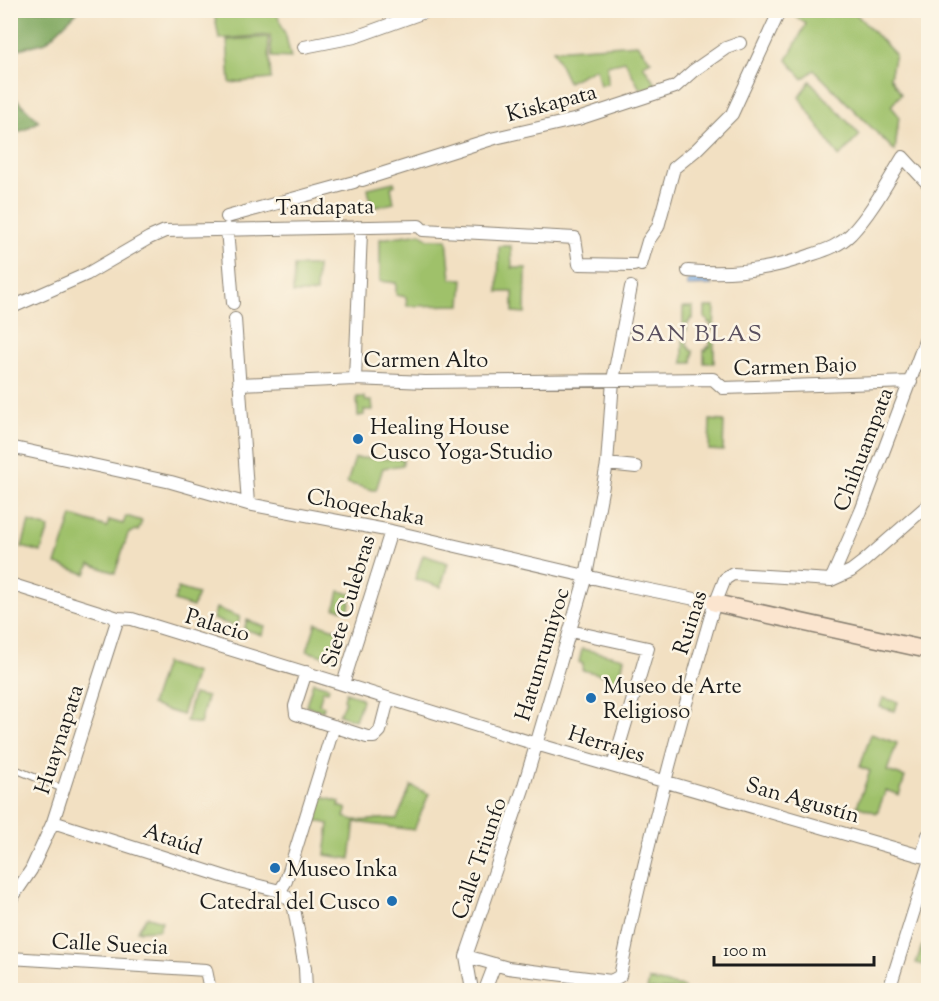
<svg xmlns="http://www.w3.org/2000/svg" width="939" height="1001" font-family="'Sorts Mill Goudy',serif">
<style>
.green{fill:#9fc16b;stroke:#5e6e44;stroke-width:1.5}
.forest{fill:#7fa75f;stroke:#4e623e;stroke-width:1.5}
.water{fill:#7db0ea;stroke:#4c6683;stroke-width:1.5}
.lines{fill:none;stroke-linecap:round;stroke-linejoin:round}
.lane-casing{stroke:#877e6f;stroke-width:8}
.street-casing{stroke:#877e6f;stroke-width:14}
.secondary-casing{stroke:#877e6f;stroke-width:19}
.lane{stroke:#fff;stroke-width:6}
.street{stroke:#fff;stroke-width:12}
.secondary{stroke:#fbe5cf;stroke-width:16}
.poi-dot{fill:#1f6fb2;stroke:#fcf5e5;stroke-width:2}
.labels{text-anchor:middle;stroke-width:5;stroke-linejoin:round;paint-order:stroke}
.street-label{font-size:22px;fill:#1c1c1c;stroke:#fcf5e5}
.poi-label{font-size:22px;fill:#1c1c1c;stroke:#fcf5e5;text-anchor:start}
.neighbourhood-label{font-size:24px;letter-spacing:1.5px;fill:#594f5e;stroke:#fcf5e5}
</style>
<rect width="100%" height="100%" fill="#fcf5e5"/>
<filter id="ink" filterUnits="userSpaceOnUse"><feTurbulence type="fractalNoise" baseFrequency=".0167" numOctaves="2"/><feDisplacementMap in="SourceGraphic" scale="12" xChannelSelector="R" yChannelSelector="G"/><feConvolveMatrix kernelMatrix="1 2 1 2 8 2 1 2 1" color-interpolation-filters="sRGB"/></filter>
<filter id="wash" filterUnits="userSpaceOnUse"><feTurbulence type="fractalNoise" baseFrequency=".008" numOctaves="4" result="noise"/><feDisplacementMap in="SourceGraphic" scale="24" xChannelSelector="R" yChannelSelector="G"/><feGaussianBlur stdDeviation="1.35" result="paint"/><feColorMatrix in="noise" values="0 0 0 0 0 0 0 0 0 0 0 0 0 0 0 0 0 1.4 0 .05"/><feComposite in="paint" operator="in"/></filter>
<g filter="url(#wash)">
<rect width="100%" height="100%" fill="#f2e0c2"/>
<!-- green -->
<path class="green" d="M214,11H276L286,36L291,58L272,57L270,35L219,39Z
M788,11H853L895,54L890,77L901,94L891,106L899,116L895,151L814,70L803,79L787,60L806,24Z
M268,37L271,79L230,83L227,40Z
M637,44L651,61L643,65L657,86L640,89L625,61L607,65L608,83L600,86L596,68L568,82L553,50Z
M810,81L860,135L839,157L799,97Z
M394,182L395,185L391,187L394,203L371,208L368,188Z
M421,233L428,239H447L451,279H463L461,305L407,306L406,297L396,295V283L380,281V239Z
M499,246H511L512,268H526L525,313L513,312V292H498Z
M294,266H317L316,293H293Z
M683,307H693V319H690L689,323H687V330H683Z
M705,307H715L714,330H711V323H708V320L705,319Z
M683,339L687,340V347H689L690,350L693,351L692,363H683Z
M710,340H714V363H704V350H707V347H710Z
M357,397H364L366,401H372L373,410H364V415L358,416Z
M710,420L724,421L723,451L709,450Z
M355,458L403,459V465L383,468L376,490H373L347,483Z
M72,516L107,527L109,520L123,524L126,516L142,521L138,531L135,530L128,534L115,573L90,564L86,574L56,564Z
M29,522L49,528L41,552L22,547Z
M423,555L448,563L441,587L415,579Z
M178,588L198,594L193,607L174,601Z
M339,591L352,594L348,611L335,608Z
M216,608L240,617L237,627L213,619Z
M247,620L265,627L262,635L244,629Z
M316,623L341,631L332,659L307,651Z
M582,649L624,658L619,682L607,679V676L582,670L583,664L579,662Z
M165,663L196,673L182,715L151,705Z
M313,682L329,687L328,691L323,690L319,704L324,706L323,711L306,706Z
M346,692L361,698L362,701L355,720L339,715L345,701L344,699Z
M193,694L207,697L200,724L186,721Z
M883,698L898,702L895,711L880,707Z
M871,734L897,743L887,771L905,777L899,795L886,790L877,813L857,806L870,771L860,767Z
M411,786L429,794L414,830L355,822L350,859L325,855L329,824L310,819L319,796L340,802L339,806L347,809L344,817C364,825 377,816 397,819Z
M149,917L162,921L159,930L137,931L146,918Z
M922,946L928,948V966L916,963Z
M649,980L684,987V990H647Z"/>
<!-- forest -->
<path class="forest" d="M11,10H78V11L46,42L11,51Z
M11,94L39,121L26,129L11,135Z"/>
<!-- water -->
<path class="water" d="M690,278C698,279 708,277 712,285L687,286V282Z"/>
</g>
<g filter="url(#ink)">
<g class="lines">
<!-- lane casing -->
<g class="lane-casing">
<path id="lane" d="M10,767L63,789"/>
</g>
<!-- street casing -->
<g class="street-casing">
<path id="street" d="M304,47L355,37L430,10
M362,180L495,138L578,119L675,87L693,71L726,48L740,43
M227,217L354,182
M227,229L233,303
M641,265L648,241L658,227L674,168L696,150L732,114L780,10
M688,271C730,275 771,270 811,255C826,250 839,246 851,234C872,212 887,183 903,157L928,184
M631,287L613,380L607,464L586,576L523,789L466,956L508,968L611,981L620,976C644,853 677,732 712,612L725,579L733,574L831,580L851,571L864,561L928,505
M10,308L87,274L149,238L165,231L419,226L423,230L575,238L579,264L634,265
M235,319L248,504
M355,379L361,232L357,227
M239,384L355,379L425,382L713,379L723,388L911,382
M10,447L171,482L248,504L391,531L620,584L715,603
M607,464L636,467
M831,580L861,511L928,333
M10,584L118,618L132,619L536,744L928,858
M570,631L648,648L613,766
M306,672L295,706L296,714L367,737H374L380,731L388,700
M343,684L391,531
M53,822L235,880L280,891
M922,856L928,835
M280,891L286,881L334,726
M280,891L293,903L305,968L306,990
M10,901L31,870L53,822L118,618
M466,956L472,990
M10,958L206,970L210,990
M485,990L495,964
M889,990L928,866"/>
</g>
<!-- secondary casing -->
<g class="secondary-casing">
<path id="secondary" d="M715,603L928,650"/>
</g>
<!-- lane -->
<use href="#lane" class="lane"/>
<!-- street -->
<use href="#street" class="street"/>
<!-- secondary -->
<use href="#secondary" class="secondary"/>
</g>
</g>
<!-- markers -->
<g class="poi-dot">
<circle cx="358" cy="439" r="6"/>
<circle cx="591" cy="698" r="6"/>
<circle cx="275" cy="868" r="6"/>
<circle cx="392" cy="901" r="6"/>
</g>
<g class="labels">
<!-- street labels -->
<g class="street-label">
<text transform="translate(551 102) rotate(-15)" y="8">Kiskapata</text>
<text transform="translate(325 206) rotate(-1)" y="8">Tandapata</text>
<text x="426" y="367">Carmen Alto</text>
<text transform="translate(795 365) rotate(-2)" y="8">Carmen Bajo</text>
<text transform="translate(862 449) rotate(-69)" y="8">Chihuampata</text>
<text transform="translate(366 506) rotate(11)" y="8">Choqechaka</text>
<text transform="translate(347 601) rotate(-73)" y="8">Siete Culebras</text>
<text transform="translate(689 622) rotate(-72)" y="8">Ruinas</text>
<text transform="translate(218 624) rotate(17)" y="8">Palacio</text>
<text transform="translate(541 654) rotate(-73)" y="8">Hatunrumiyoc</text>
<text transform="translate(58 739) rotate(-72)" y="8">Huaynapata</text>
<text transform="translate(607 743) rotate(17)" y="8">Herrajes</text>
<text transform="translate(803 799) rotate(16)" y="8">San Agustín</text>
<text transform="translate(173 838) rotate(18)" y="8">Ataúd</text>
<text transform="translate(478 858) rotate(-71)" y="8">Calle Triunfo</text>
<text transform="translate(110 943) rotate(3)" y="8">Calle Suecia</text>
</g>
<!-- poi labels -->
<g class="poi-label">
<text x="370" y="434">Healing House<tspan x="370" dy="25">Cusco Yoga-Studio</tspan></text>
<text x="603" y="693">Museo de Arte<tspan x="603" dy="25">Religioso</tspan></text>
<text x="287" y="876">Museo Inka</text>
<text x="380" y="909" text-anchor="end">Catedral del Cusco</text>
</g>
<!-- neighbourhood labels -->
<g class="neighbourhood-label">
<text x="697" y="341">SAN BLAS</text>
</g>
</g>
<!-- margin -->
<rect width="939" height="1001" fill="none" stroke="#fcf5e5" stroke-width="36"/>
<!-- scale -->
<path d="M714 956v9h160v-9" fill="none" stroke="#1c1c1c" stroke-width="3"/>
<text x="723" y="956" font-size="18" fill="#1c1c1c" stroke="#fcf5e5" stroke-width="4.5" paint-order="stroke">100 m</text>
</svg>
